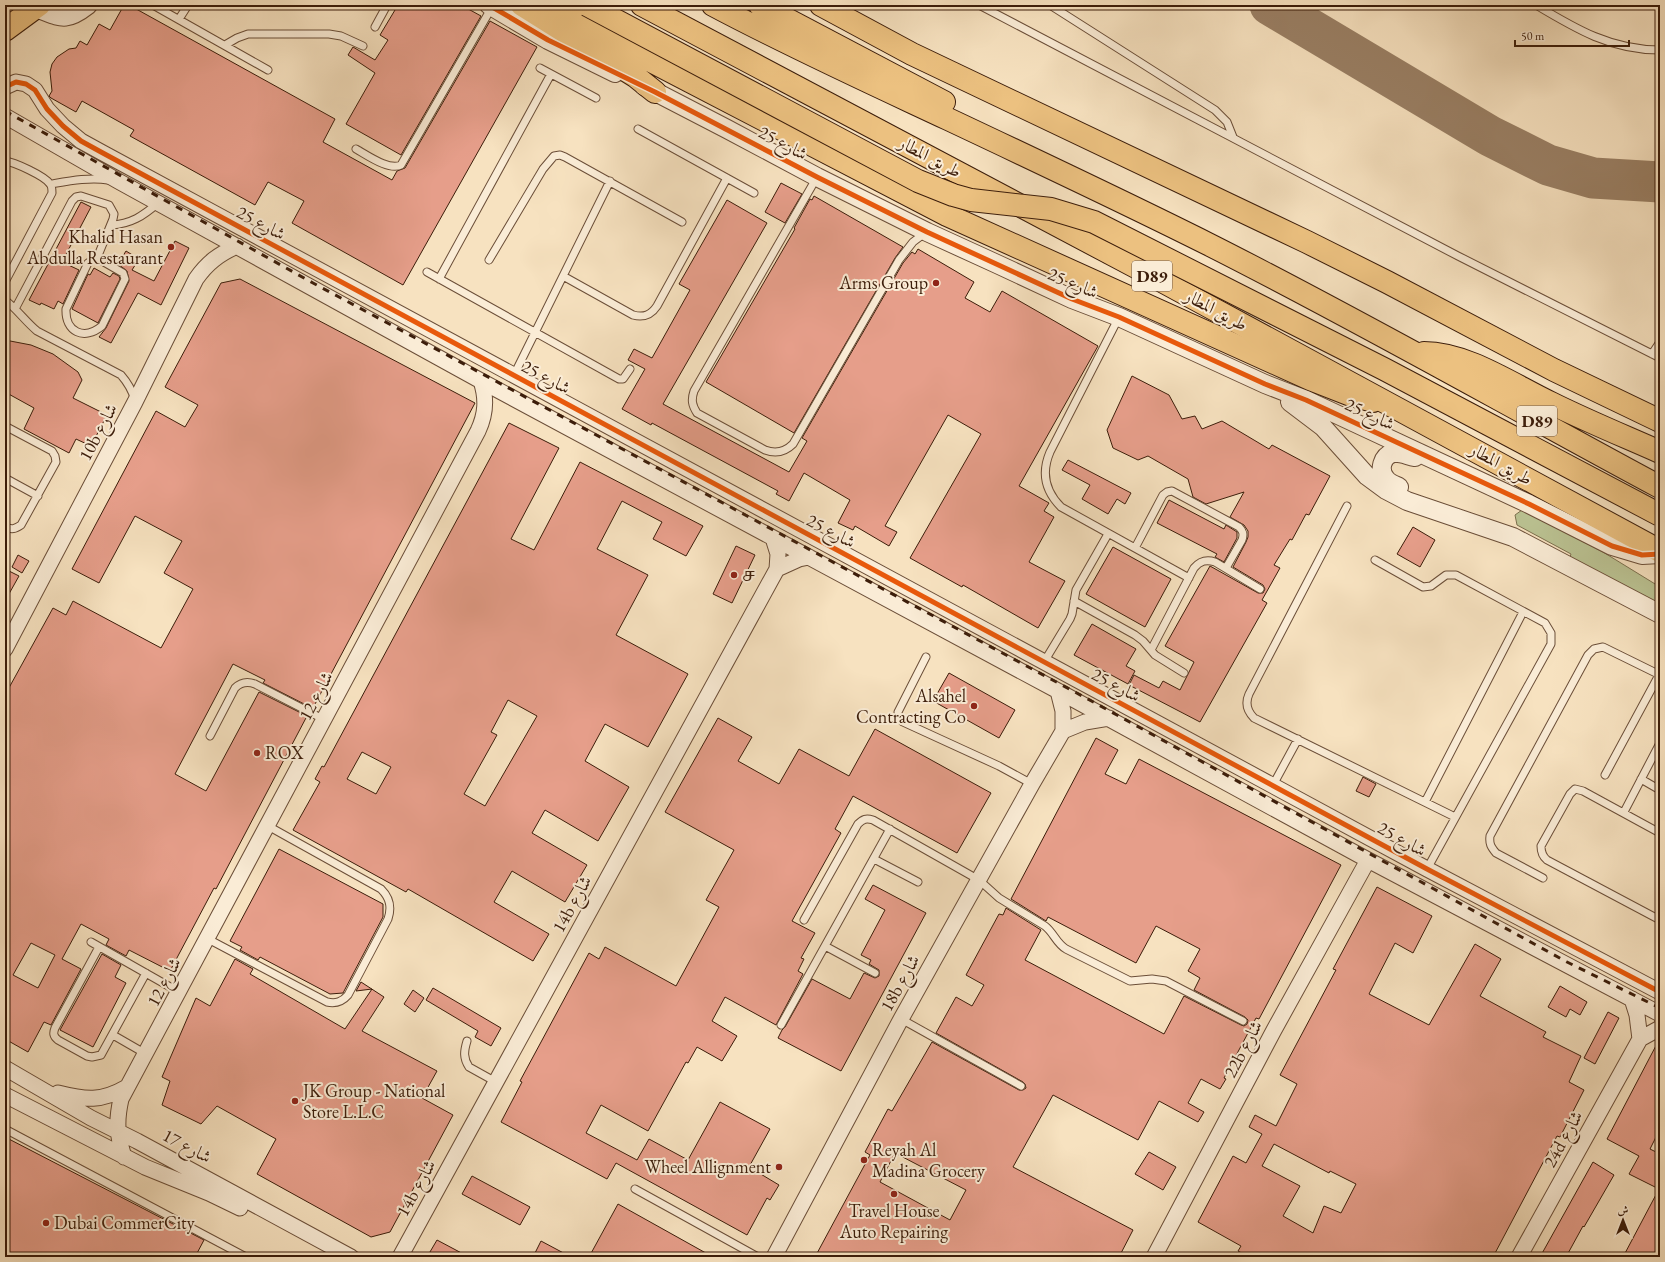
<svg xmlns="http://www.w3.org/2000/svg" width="1665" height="1262" font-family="'EB Garamond',Amiri,'Noto Serif Tamil',serif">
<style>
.green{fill:#bbc393;stroke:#7c704e}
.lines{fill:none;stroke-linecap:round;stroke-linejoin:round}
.taxiway{stroke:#9a8065;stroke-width:41}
.building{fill:#e69e8a;stroke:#3c1d0a;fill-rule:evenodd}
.service-casing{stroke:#6b4e38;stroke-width:9}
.minor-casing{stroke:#6b4e38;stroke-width:17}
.tertiary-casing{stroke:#6b4e38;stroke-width:20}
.primary-casing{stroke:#3c1d0a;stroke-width:24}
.trunk-casing{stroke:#3c1d0a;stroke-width:24}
.service{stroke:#faecd6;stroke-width:7}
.minor{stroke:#faecd6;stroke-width:15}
.tertiary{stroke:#faecd6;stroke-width:18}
.primary{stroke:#ecc180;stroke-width:22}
.trunk{stroke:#ecc180;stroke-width:22}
.rail{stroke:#3c1d0a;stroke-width:3;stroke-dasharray:7 7;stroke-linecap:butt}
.primary-bridge-casing{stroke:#3c1d0a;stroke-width:24;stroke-linecap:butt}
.primary-bridge{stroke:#ecc180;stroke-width:22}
.cycleway-casing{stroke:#faecd6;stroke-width:8}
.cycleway{stroke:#e8590c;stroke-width:5}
.poi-dot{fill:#8f2418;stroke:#faecd6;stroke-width:1.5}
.labels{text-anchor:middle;stroke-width:4;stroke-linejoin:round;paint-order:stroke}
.shield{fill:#faecd6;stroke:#755b47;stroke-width:1}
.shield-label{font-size:17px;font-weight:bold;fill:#3c1d0a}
.street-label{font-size:18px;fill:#3c1d0a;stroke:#faecd6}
.poi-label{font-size:18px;fill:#3c1d0a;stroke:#faecd6;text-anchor:start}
</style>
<rect width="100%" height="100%" fill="#f7e2c0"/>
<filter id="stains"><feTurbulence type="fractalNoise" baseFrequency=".005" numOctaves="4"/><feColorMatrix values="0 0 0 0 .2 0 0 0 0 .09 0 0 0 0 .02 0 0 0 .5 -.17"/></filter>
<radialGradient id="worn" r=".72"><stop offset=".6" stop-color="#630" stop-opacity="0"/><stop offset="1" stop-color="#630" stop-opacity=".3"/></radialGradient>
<!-- green -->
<path class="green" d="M1522,510L1603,552L1660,587V611L1569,560L1571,554L1517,525L1515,515Z"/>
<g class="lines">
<!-- taxiway -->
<path class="taxiway" d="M1270,5L1490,136L1548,165L1593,178L1660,182"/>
</g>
<!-- building -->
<path class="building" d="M124,5H129L335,119L323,142L392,180L397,171L405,168L490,21L537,47L403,285L292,223L304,201L268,182L255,205L130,136L134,130L82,101L76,112L51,98L49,96L52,91L50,72L52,64L57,57L69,49L76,48L80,41L87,45L99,24L110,30Z
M398,5H461L481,16L401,155L346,124L375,73L348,55L353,47L375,60L388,40L380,35Z
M781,183L802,194L785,223L765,212Z
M814,196L903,247L895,258L794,433L706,382L795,229L794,228L810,199L812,200Z
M727,200L767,223L663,404L789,472L807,441L802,438L903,263L912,252L915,254L918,249L974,282L965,298L990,312L1002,291L1098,346L1019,486L1049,503L1044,511L1054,517L1029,562L1065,581L1038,628L963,585L962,587L910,558L981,434L948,415L885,526L897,532L889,546L855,526L853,530L838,523L850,500L804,473L789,501L776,494L778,491L652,423L651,425L622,409L645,369L628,360L634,349L652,358L690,290L679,284Z
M81,202L91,207L62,262L79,270L63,304L58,301L54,309L41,303L40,305L29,300Z
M175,241L189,248L161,305L138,293L111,343L99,337L106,328L129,281L127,271L118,264L126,251L139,259L132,270L154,281Z
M94,268L110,277L113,273L119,276L120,279L98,323L72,309L88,274L90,275Z
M240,279L475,403L314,706L312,708L263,683L265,680L233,664L175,774L206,791L259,692L307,716L216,889L214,888L170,971L129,950L126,956L106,945L109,939L81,924L62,959L81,969L51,1025L44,1022L28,1052L5,1039V695L53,608L66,615L73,601L161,648L193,589L164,573L182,541L135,516L99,583L72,569L156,411L185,427L198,405L165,387L221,283ZM31,943L55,955L38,988L13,975Z
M5,340L31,345L53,354L78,372L82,380L73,398L107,415L91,446L76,439L69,453L24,429L34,408L5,392Z
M1132,376L1169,395L1182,419L1195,416L1202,429L1222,421L1269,449L1272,445L1330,476L1309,515L1306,514L1292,540L1290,539L1274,565L1280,568L1262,600L1267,603L1200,722L1129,685L1134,675L1159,688L1163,681L1180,690L1194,662L1165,646L1210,566L1258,593H1263L1265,589L1263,585L1233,567L1246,542L1248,537V531L1244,525L1230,517L1244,492L1206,504L1193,497L1188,479L1148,456L1138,460L1113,448L1107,430Z
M509,423L559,448L511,539L534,550L580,462L703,526L686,556L653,539L662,522L622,501L597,549L648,575L616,635L688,674L648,747L605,724L585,761L629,787L598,841L545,810L532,833L587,865L565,902L512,871L494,902L549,934L533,961L408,889L406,892L293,830L320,782L315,779L322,766L324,767ZM508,700L537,716L485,806L464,794L497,735L491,732ZM362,752L391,767L376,794L347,779Z
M1068,460L1131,493L1125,504L1117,499L1108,514L1082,499L1090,485L1062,470Z
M1169,500L1224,529L1226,525L1237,532V538L1224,562L1215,557L1217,554L1157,523Z
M1413,527L1435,540L1420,567L1397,554Z
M736,546L755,555L732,603L713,594Z
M1113,547L1171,579L1145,627L1086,594Z
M18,555L29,561L22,573L12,567Z
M5,569L19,576L5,601Z
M1092,624L1136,649L1126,666L1135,671L1128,684L1074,655Z
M949,673L1015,710L999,738L933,701Z
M718,718L752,737L738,761L779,784L799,749L849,776L875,729L991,793L957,853L853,796L835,829L841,833L792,921L815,933L801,958L804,959L798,971L803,974L776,1025L725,997L712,1021L737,1036L722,1061L697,1047L688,1063L686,1062L648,1131L601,1105L586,1133L637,1160L649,1139L688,1160L720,1102L770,1129L749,1167L779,1185L770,1200L767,1198L747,1235L616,1163L607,1179L501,1122L522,1082L520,1081L589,953L599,959L605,947L676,986L719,907L706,900L734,850L665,812Z
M1096,738L1118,750L1105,774L1126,784L1139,759L1341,865L1259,1019L1256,1018L1224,1078L1226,1079L1220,1089L1201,1079L1188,1103L1204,1112L1198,1122L1159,1101L1138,1140L1053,1095L1013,1167L1133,1230L1119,1257H815L870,1155L865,1152L888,1109L892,1111L932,1042L1019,1090H1023L1026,1088L1025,1084L1023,1082L936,1033L956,997L972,1006L984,985L966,975L999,914L1003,915L1006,908L1041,930L1025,960L1164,1034L1184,996L1241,1025L1244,1026L1247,1024L1248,1020L1245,1017L1194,990L1200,978L1188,971L1200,949L1156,926L1136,963L1048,917L1046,921L1011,899ZM895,1153L966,1190L950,1220L880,1182Z
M1363,777L1376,784L1369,797L1356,791Z
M279,849L383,904V917L343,993L330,994L260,957L258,960L240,950L242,947L230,941Z
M873,885L926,913L841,1071L778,1038L782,1030L785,1027L812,979L850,999L864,973L875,978L879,976V970L869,964L871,960L861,955L885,910L865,899Z
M1377,887L1432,916L1413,953L1395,943L1369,994L1429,1025L1475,944L1501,959L1480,996L1546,1032L1543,1037L1581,1056L1569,1082L1584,1090L1560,1137L1557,1136L1493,1257H1249L1238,1251L1241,1246L1198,1222L1233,1156L1246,1163L1262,1134L1249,1127L1255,1115L1276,1126L1297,1084L1280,1075L1336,970L1333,969ZM1274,1144L1329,1173L1330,1171L1356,1184L1341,1213L1324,1206L1313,1233L1283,1216L1300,1186L1262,1166Z
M102,954L121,965L115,977L126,983L93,1047L60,1030Z
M235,959L253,969L250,974L345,1029L372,989L356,991L361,982L384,997L362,1031L437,1071L422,1098L453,1115L390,1232L371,1237L257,1174L276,1139L217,1106L201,1124L162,1105L170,1081L162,1077L196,998L210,1006Z
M1560,986L1587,1002L1580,1015L1570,1009L1566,1017L1548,1007Z
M433,988L501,1028L491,1046L475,1037L478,1031L426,1000Z
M413,990L424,998L415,1012L404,1004Z
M1608,1012L1619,1018L1595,1064L1584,1058Z
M1660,1038V1129L1650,1149L1660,1154V1257H1623L1659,1189L1629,1174L1639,1156L1607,1139Z
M5,1137L204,1240L195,1257H5Z
M1149,1152L1176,1167L1163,1190L1135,1174Z
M1593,1162L1614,1175L1584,1227L1583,1226L1566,1257H1540Z
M472,1176L530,1207L520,1225L462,1194Z
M618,1204L713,1257H589Z
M437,1240L469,1257H427Z
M541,1241L571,1257H533Z"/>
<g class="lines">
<!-- service casing -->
<g class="service-casing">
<path id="service" d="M153,5L268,70
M979,5L1458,256L1660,358
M1050,5L1215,110L1227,122L1233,137
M1536,5C1576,29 1611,50 1660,50
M179,19L188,5
M375,27L387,5
M225,45L237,38L248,34H329L341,36L363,46
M540,68L596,98
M638,129L754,193
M356,149C367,155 389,171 401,165L492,7
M5,161C14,162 45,176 50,184C52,186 52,190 52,193L5,282
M817,177L694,391C691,400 692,405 697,413L765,450C776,454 785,452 793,444L899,260L913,242L925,233
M51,184C69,181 90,177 108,180
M111,225C131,224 143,216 158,203
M97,258L123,273L125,279L102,326C84,341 65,332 66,309L88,263L94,259Z
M489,260L543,169L554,156L560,155L565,157L682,222
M427,272L619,379H623L630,369
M563,276L633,315C644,318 651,315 657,306L727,178
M439,279L551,74
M5,300C17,309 25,321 37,331L121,375C128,383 132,390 135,400
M15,309L72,201L76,197L81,196L109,205L114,214L113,219L97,258
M1119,317L1050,452C1041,473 1045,491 1061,507L1189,578
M1652,354L1660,342
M514,375L610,181
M5,426L52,451L55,456L56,462L21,525C15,529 12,530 5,527
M5,478L38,496
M1347,506L1249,694C1245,703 1247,711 1254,718L1455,817
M1135,548L1163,495L1167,492L1172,491L1239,527C1243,531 1244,534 1242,540L1226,568
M1375,560L1423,587L1431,586L1446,575H1456L1545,623L1551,633V644L1427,869
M1074,601L1135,635L1143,641L1155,655L1184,673
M1151,650L1194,568C1200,561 1206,559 1215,562L1260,589
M926,657L898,712L899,718L903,722L999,766L1032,784
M1044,662L1070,619L1072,614L1076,590L1108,534
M210,736L235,688C241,682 247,681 255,684L325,720
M1605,775L1659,675
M1641,779L1660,790
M1273,785L1298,739
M1425,802L1523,612
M1624,812L1660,743
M1660,833L1583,791L1575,789L1570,794L1541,846C1541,852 1542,856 1547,860L1660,920
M874,859L918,882
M1543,878L1496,853C1491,847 1489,844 1490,836L1588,655L1594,649L1603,647L1660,675
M804,920L858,824C863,819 866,818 873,820L979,880L999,898L1045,926C1054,933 1056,943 1066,949L1130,981L1152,979L1166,981L1243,1021
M208,939L327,1002C336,1004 342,1002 348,995L388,919C392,907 390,898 381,889L268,826
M91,942L179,992
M825,946L875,973
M99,947L55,1028C53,1033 53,1036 58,1040L87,1056L92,1057L101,1055L146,973
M901,1019L1021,1086
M781,1025L890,829
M113,1035L146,1054
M467,1041C464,1051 463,1058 469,1067L496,1082
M5,1129L246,1257
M635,1189L758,1257"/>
</g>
<!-- minor casing -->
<g class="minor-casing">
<path id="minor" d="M5,87L16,82L26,84L35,90L47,109L63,126L81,141L101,152L1427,869L1660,992
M5,116L118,181L481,381L1058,691L1368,860L1660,1014
M777,569L799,559L809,557
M5,649L135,402L196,279C207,263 219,254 237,246
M1063,731L1085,722L1109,718
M1632,999L1637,1015L1640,1039
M5,1068L91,1118L137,1141L351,1257
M58,1093C86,1100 101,1102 127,1087
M5,1095L145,1167L209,1193L240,1208
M124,1157C117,1135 116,1121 121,1099L478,431C486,414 487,399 481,381
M400,1257L777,569L778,554L773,538
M774,1257L901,1019L1032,784L1063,731V711L1058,691
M1154,1257L1274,1030L1368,860
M1519,1257L1640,1039L1660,1028"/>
</g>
<!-- tertiary casing -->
<g class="tertiary-casing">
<path id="tertiary" d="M489,5L548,40L615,73
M36,8C61,17 65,23 88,5
M644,86L727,129L817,177L927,232L997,264L1072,299L1119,317L1265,384L1306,400L1529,504L1612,546L1642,555L1660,554
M1290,402L1323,427L1367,476L1386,490L1407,501L1513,537L1660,614
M1399,487C1395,485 1389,483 1386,479C1378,470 1382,456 1393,453C1401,452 1408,456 1415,457"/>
</g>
<!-- primary casing -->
<g class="primary-casing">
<path id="primary" d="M522,5L635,76L655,92
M550,5L626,48L947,215L1310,379L1351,395L1373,401
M821,5L912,54L1307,242L1387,282L1554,370L1660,421
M5,30L39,5"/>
</g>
<!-- trunk casing -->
<g class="trunk-casing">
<path id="trunk" d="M642,5L1136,267L1660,551
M713,5C790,46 869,82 948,119C1035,160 1122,201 1208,244C1361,321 1509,406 1660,487
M760,5L944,102
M1424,353C1467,353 1513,385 1551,403C1587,421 1624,436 1660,452"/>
</g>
<!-- service -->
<use href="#service" class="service"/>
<!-- minor -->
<use href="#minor" class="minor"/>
<!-- tertiary -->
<use href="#tertiary" class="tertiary"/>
<!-- primary -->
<use href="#primary" class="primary"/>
<!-- trunk -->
<use href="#trunk" class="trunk"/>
<!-- rail -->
<path class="rail" d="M5,111L313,283L1075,692L1567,962L1660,1008"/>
<!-- primary-bridge casing -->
<g class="primary-bridge-casing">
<path id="primary-bridge" d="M587,5L918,181L953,195L971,200L1051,209L1094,222L1384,369L1660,515"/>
</g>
<!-- primary-bridge -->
<use href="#primary-bridge" class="primary-bridge"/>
<!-- cycleway casing -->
<g class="cycleway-casing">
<path id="cycleway" d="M489,5L548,40L655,92L817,177L927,232L1072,299L1119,317L1265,384L1306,400L1529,504L1612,546L1642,555L1660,554
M5,87L16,82L26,84L35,90L47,109L63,126L81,141L101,152L1427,869L1660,992"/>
</g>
<!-- cycleway -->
<use href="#cycleway" class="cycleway"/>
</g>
<!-- markers -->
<g class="poi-dot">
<circle cx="171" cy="247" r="4"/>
<circle cx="936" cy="283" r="4"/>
<circle cx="734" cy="575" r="4"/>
<circle cx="974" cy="706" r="4"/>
<circle cx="257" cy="753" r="4"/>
<circle cx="295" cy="1101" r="4"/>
<circle cx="864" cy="1160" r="4"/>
<circle cx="779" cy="1167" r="4"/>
<circle cx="894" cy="1194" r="4"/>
<circle cx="46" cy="1223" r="4"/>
</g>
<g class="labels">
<!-- shield labels -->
<g class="shield">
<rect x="1132" y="261" width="40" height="30" rx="3"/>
<rect x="1517" y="406" width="40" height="30" rx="3"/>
</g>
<g class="shield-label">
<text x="1152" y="282">D89</text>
<text x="1537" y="427">D89</text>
</g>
<!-- street labels -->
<g class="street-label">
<text transform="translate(783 143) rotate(28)" y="6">شارع 25</text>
<text transform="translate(930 157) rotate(28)" y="6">طريق المطار</text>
<text transform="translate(261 223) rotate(28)" y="6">شارع 25</text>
<text transform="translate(1073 283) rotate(23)" y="6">شارع 25</text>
<text transform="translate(1216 310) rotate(28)" y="6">طريق المطار</text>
<text transform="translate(546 377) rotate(28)" y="6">شارع 25</text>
<text transform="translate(1370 414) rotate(25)" y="6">شارع 25</text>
<text transform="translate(98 432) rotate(-62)" y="6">10b شارع</text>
<text transform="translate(1501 464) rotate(29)" y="6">طريق المطار</text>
<text transform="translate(831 531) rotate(28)" y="6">شارع 25</text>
<text transform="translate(1116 685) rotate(28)" y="6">شارع 25</text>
<text transform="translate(316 696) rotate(-62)" y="6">شارع 12</text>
<text transform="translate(1402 839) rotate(29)" y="6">شارع 25</text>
<text transform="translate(572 904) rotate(-61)" y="6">14b شارع</text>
<text transform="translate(164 982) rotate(-62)" y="6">شارع 12</text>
<text transform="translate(900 983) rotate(-61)" y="6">18b شارع</text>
<text transform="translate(1243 1049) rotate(-62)" y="6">22b شارع</text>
<text transform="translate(1563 1139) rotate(-61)" y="6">24d شارع</text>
<text transform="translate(187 1146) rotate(28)" y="6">شارع 17</text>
<text transform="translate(416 1188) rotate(-61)" y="6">14b شارع</text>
</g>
<!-- poi labels -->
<g class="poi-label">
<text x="163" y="243" text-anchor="end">Khalid Hasan<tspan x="163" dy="21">Abdulla Restaurant</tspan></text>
<text x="928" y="289" text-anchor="end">Arms Group</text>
<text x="742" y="581">ச</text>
<text x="966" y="702" text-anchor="end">Alsahel<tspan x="966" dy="21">Contracting Co</tspan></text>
<text x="265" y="759">ROX</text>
<text x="303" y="1097">JK Group - National<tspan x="303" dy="21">Store L.L.C</tspan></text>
<text x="872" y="1156">Reyah Al<tspan x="872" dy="21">Madina Grocery</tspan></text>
<text x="771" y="1173" text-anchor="end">Wheel Allignment</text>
<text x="894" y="1217" text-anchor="middle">Travel House<tspan x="894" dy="21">Auto Repairing</tspan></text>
<text x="54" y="1229">Dubai CommerCity</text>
</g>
</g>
<!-- margin -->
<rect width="1665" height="1262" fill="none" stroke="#f7e2c0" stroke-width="20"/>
<rect x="6" y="6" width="1653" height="1250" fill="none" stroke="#3c1d0a" stroke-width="2"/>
<rect x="10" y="10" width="1645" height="1242" fill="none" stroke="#3c1d0a"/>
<!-- north arrow -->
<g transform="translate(1623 1220)" stroke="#faecd6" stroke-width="3" paint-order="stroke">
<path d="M0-3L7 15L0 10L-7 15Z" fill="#3c1d0a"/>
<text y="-6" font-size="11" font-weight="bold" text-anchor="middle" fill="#3c1d0a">ش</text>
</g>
<!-- scale -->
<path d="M1515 40v6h114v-6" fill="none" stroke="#3c1d0a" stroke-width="2"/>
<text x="1521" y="40" font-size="12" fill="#3c1d0a" stroke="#faecd6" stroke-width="3" paint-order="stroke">50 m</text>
<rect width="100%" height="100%" filter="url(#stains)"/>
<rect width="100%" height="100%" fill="url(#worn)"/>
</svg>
